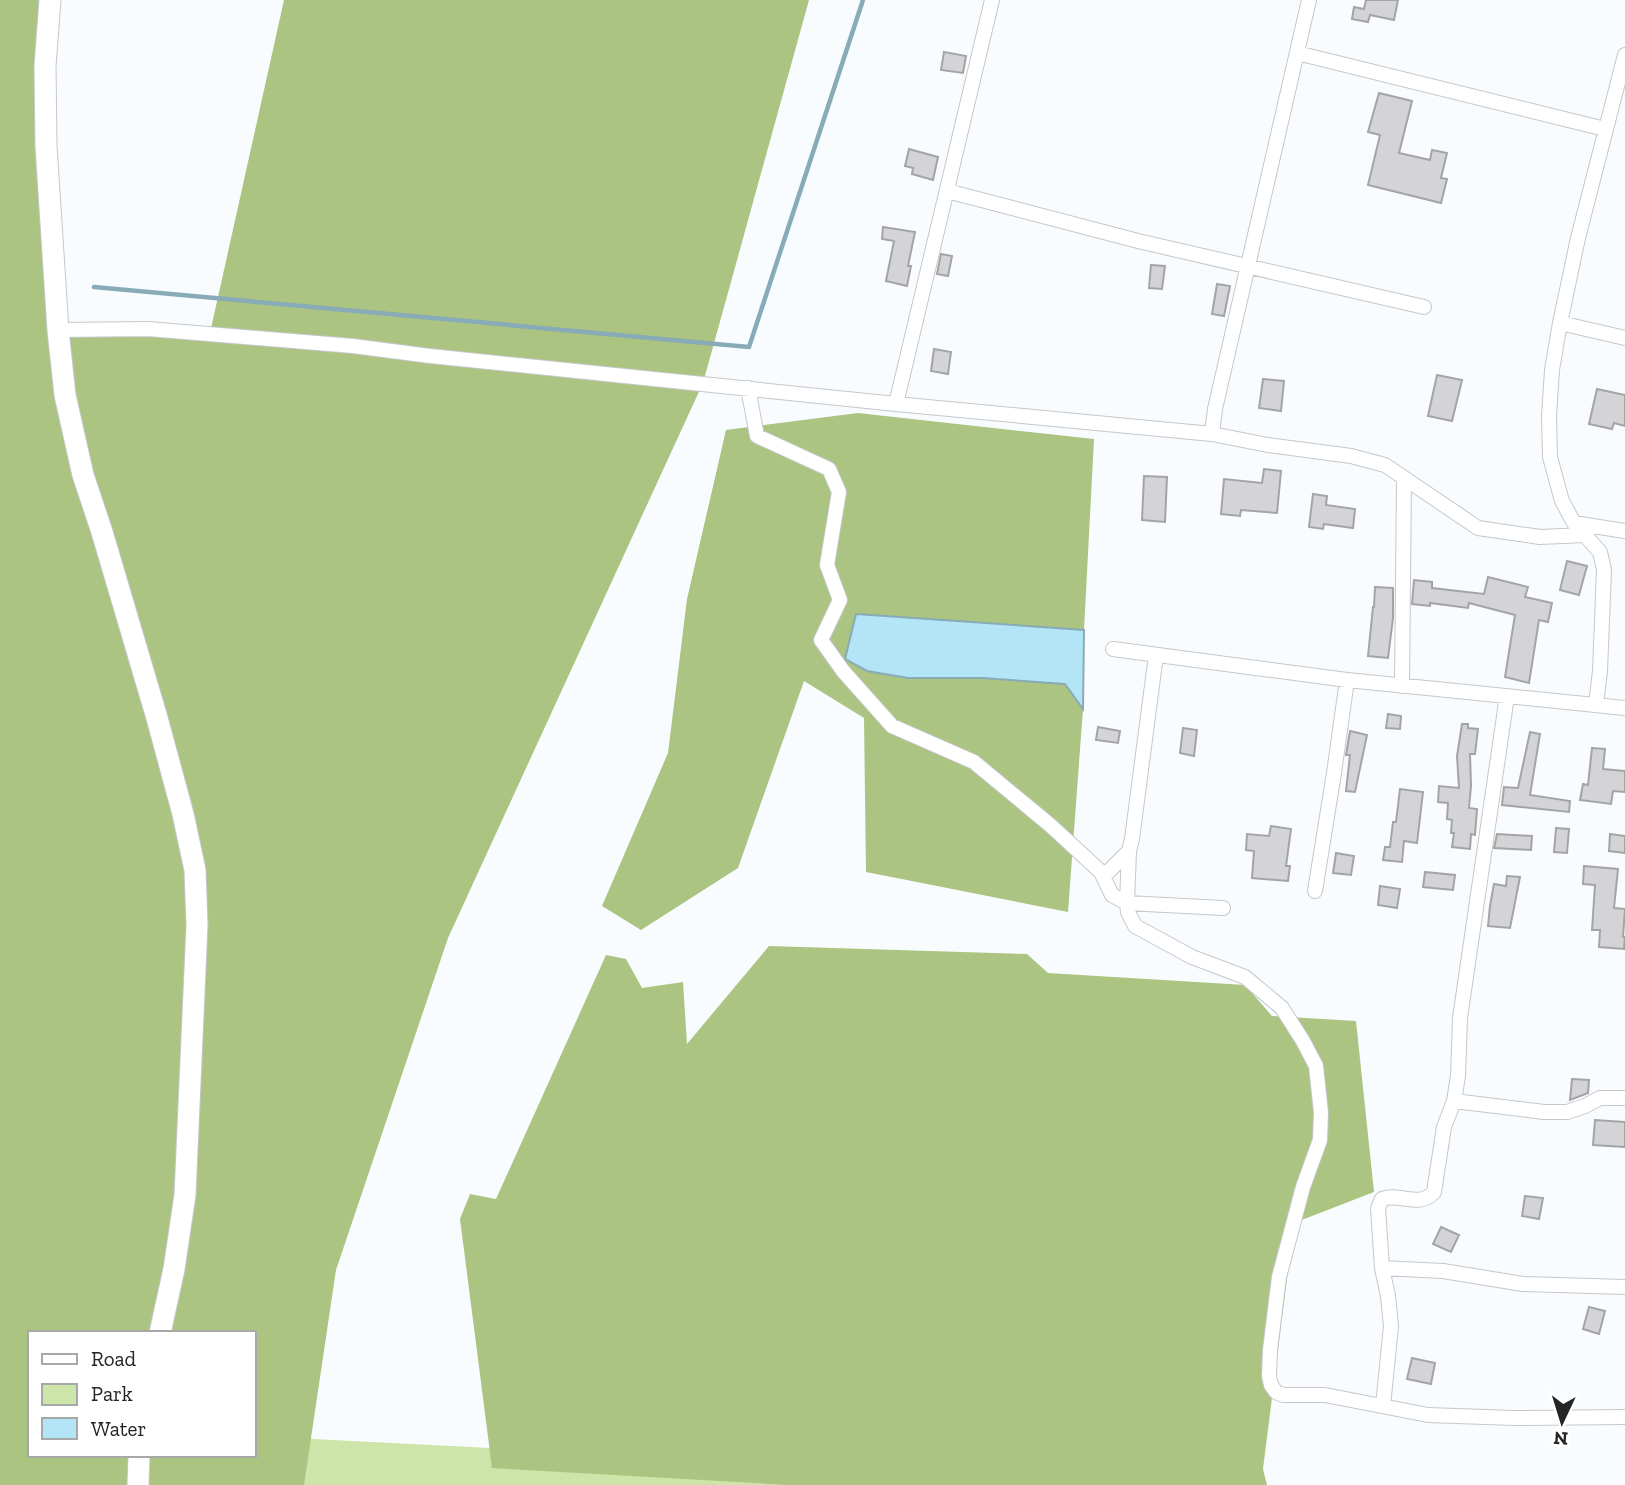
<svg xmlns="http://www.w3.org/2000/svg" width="1625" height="1485" font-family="'Zilla Slab',serif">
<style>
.green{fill:#cde5a8}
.forest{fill:#abc481;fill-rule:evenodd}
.water{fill:#b3e5f6;stroke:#88abb8;stroke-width:2}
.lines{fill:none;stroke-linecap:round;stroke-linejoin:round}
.stream{stroke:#88abb8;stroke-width:4.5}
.building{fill:#d4d4d7;stroke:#a4a4a7;stroke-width:2}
.minor-casing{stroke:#c5c7ca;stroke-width:16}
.secondary-casing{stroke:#c5c7ca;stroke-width:23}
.minor{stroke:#fff;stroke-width:14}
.secondary{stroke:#fff;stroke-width:21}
</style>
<rect width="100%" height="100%" fill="#f9fcfe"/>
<!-- green -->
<path class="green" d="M0,1423L30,1455H254V1436L1210,1485H0Z"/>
<!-- forest -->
<path class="forest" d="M0,0H50L58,329L210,333L284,0H809L703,383L448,938L336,1270L304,1485H0ZM30,1333H254V1455H30Z
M858,413L1094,439L1084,630L856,614L908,678H982L1066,684L1083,709L1068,912L866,872L864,718L804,681L738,868L641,930L602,906L668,753L687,599L726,430Z
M769,946L1027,954L1048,973L1245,985L1272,1016L1356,1021L1374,1192L1294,1223L1263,1469L1267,1485H788L492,1468L460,1219L470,1194L496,1199L606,955L626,959L642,988L683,982L687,1044Z"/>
<!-- water -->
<path class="water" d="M856,614L1084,630L1083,709L1065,684L982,678H908L867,671L845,659Z"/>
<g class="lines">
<!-- stream -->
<path class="stream" d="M94,287L749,347L863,0"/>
</g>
<!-- building -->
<path class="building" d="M1366,0H1398L1394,20L1370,15L1368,22L1352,19L1354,7L1364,9Z
M944,52L966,56L963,73L941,70Z
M1379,93L1412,101L1399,153L1430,160L1432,150L1447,153L1441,178L1447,179L1441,203L1368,185L1380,135L1368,132Z
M909,149L938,157L933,180L912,174L913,168L905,166Z
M883,227L915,232L908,266H911L907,286L886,281L894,241L882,239Z
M941,254L952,256L948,276L937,274Z
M1151,265L1165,266L1162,289L1149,288Z
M1217,284L1230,286L1224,316L1212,314Z
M934,349L951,352L948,374L931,371Z
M1437,375L1462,380L1452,421L1428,416Z
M1263,379L1284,381L1281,411L1259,408Z
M1597,389L1625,395V426L1614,423L1612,429L1589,424Z
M1264,469L1281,471L1277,513L1241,510L1240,516L1221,514L1224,479L1262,483Z
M1144,476L1167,477L1165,522L1142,520Z
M1313,494L1327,496L1326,505L1355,509L1353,528L1324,524L1323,529L1309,527Z
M1567,561L1587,566L1579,595L1560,590Z
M1488,577L1528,587L1525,597L1552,603L1548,622L1539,620L1529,683L1505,677L1515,615L1469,603L1468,608L1430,603V606L1412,604L1414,580L1432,582V588L1484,594Z
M1375,587L1393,588V618L1388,658L1368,656L1373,607H1374Z
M1388,714L1401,716L1400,729L1386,728Z
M1462,724H1468V728L1478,729L1475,754H1470L1471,786L1469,808L1477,809L1475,835L1471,834L1470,849L1452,847L1454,833H1451L1452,820L1447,819L1448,803L1438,802L1439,786L1459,788L1457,756Z
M1098,727L1120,731L1118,743L1096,740Z
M1183,728L1197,730L1194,756L1180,753Z
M1350,731L1367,735L1355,792L1346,791L1350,755H1346Z
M1530,732L1540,734L1530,795L1570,801L1569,812L1502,805L1504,787L1518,788Z
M1592,748L1605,749L1603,769L1625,771V792L1613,791L1611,804L1580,800L1583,784L1588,785Z
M1400,789L1423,792L1417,843L1404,841L1402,862L1383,860L1385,847H1390L1393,822H1396Z
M1271,826L1291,829L1286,866H1290L1288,881L1252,878L1254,851L1246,850L1247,834L1269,836Z
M1556,828L1569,829L1567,853L1554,852Z
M1497,834L1532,836L1531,850L1494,848Z
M1610,834L1625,836V853L1609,851Z
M1336,853L1354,856L1351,875L1333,873Z
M1584,866L1618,869L1614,908L1625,909L1623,937H1625L1624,949L1599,947L1600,930H1592L1595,885L1583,884Z
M1425,872L1455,875L1453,890L1423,887Z
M1507,876L1520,877L1510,928L1488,926L1490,906L1494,884L1506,886Z
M1380,886L1400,889L1397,908L1378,905Z
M1572,1079L1589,1080L1588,1093L1570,1100Z
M1595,1120L1625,1122V1147L1593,1145Z
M1525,1196L1543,1198L1539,1219L1522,1216Z
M1441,1227L1459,1235L1451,1252L1433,1244Z
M1589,1307L1605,1311L1599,1334L1583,1329Z
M1412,1358L1435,1363L1431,1384L1407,1379Z"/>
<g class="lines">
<!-- minor casing -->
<g class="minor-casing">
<path id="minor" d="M1297,53L1605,129
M947,191L1138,241L1424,307
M1560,323L1625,338
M58,330L148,329L353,346L430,356L896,404L1212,434L1268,445L1351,456L1385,465L1478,528L1540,537L1585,535
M748,388L757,436L829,469L839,492L827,565L840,600L821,640L843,671L892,726L974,762L1050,825L1101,872L1112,895L1127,903L1128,912L1135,926L1192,957L1245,977L1282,1008L1303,1041L1316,1066L1321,1113L1320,1140L1303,1187L1279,1277L1270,1350L1269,1376L1271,1385L1276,1392L1283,1395H1325L1428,1415L1514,1418L1625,1417
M896,404L992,0
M1212,434L1215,409L1309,0
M1574,523L1625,531
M1113,649L1347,680L1625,708
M1402,686L1404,478
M1596,705L1600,671L1604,570L1600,552L1574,523L1562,501L1550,457L1549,416L1552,370L1560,323L1578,238L1625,55
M1129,851L1127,903L1223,908
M1104,876L1129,851L1132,839L1156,655
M1315,891L1334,773L1347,680
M1454,1101L1544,1112H1567L1585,1106L1600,1098H1625
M1382,1268L1443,1271L1523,1284L1625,1287
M1383,1406L1391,1326L1388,1296L1382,1268L1378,1208L1382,1199C1400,1192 1419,1209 1434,1192L1444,1127L1454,1101L1458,1076L1460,1018L1507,696"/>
</g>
<!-- secondary casing -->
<g class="secondary-casing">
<path id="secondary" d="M50,0L45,66L46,146L58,330L65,395L83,475L102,532L157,718L183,814L195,870L197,925L185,1195L174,1269L160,1333
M138,1485L139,1455"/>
</g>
<!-- minor -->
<use href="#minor" class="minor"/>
<!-- secondary -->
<use href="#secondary" class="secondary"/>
</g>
<!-- legend -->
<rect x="28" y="1331" width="228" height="126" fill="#ffffff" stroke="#a7a8a8" stroke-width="2"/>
<rect x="42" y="1354" width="35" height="10" fill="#ffffff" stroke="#a7a8a8" stroke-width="2"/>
<text x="91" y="1366" font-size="21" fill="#242526">Road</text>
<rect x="42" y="1384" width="35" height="21" fill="#cde5a8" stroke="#a7a8a8" stroke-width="2"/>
<text x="91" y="1401" font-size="21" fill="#242526">Park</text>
<rect x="42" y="1418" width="35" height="21" fill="#b3e5f6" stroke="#a7a8a8" stroke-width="2"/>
<text x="91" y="1436" font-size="21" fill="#242526">Water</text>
<!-- north arrow -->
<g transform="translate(1562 1422) rotate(184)" stroke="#ffffff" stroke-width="5" paint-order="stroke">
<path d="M0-5L12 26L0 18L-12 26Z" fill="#242526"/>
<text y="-10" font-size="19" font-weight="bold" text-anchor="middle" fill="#242526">N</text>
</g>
</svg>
